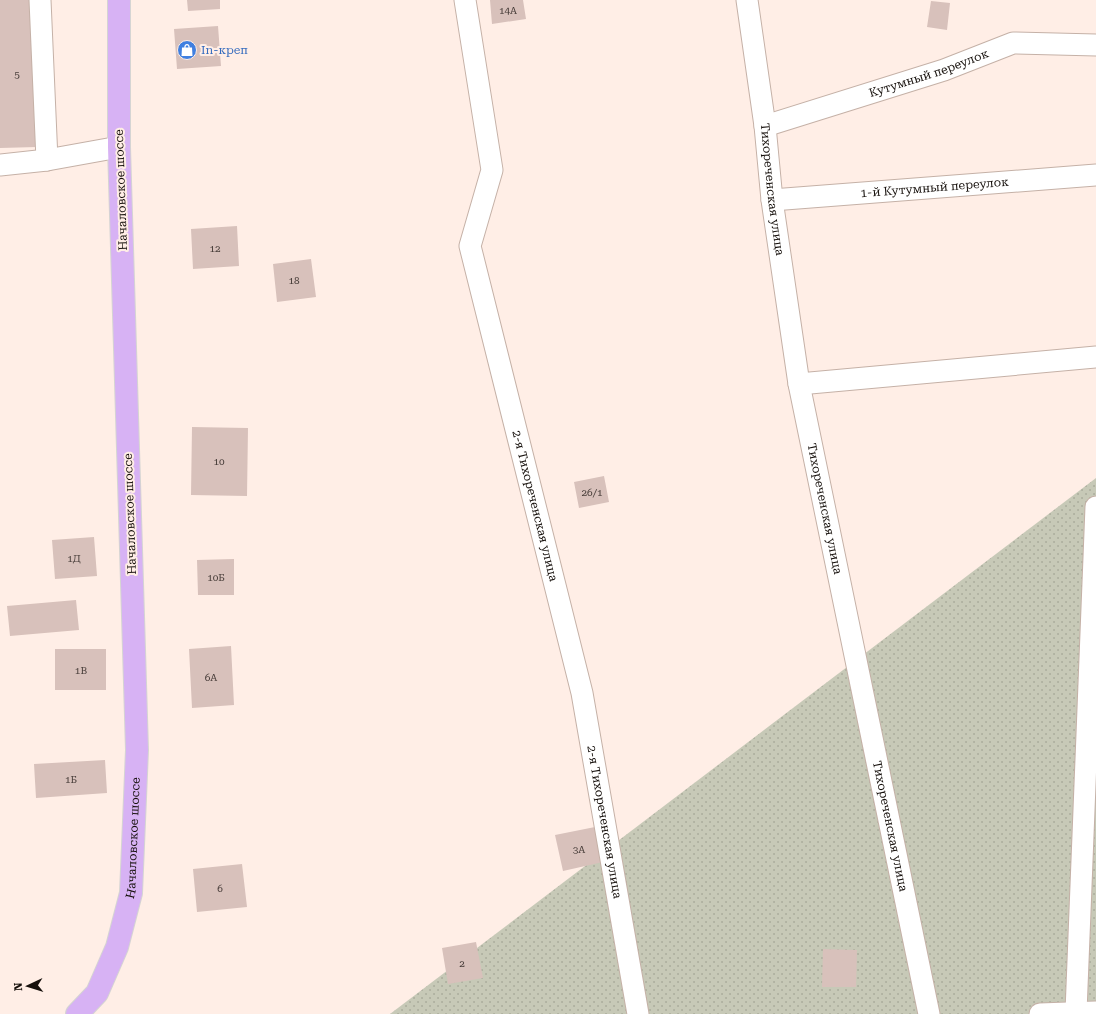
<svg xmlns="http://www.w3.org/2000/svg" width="1096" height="1014" font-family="'Roboto Serif',serif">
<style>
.park{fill:url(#park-dots)}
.building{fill:#d8c1bb}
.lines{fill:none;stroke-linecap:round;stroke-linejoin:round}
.minor-casing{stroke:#c5b1a7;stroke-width:23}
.primary-casing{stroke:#d5d4d3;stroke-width:24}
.minor{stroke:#fff;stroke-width:21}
.primary{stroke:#d7b2f4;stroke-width:22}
.labels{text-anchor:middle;stroke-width:4;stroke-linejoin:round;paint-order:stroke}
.number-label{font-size:10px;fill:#463c38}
.shop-label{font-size:12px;fill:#366cbe;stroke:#ffeee6;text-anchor:start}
.street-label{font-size:12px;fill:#16100c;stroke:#ffeee6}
</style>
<defs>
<pattern id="park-dots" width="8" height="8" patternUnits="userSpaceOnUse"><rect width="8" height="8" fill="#c7c9b7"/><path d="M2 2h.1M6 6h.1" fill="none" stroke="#aaac9c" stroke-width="1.8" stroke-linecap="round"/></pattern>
</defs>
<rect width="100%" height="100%" fill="#ffeee6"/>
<!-- park -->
<path class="park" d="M1096,478V1014H390Z"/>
<!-- building -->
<path class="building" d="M0,0H31L37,147L0,148Z
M187,0H220V9L188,11Z
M490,0H523L526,19L492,24Z
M931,1L950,3L947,30L927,27Z
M218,26L221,66L177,69L174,29Z
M237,226L239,266L193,269L191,229Z
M311,259L316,297L277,302L273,264Z
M192,427L248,428L247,496L191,495Z
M604,476L609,502L579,508L574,482Z
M94,537L97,576L55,579L52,540Z
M234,559V595H198L197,560Z
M76,600L79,630L10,636L7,606Z
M231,646L234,705L192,708L189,649Z
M55,649H106V690H55Z
M105,760L107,793L36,798L34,764Z
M595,827L603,862L563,871L555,835Z
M242,864L247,907L197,912L193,869Z
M476,942L483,978L448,984L442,948Z
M823,949L857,950L856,987H822Z"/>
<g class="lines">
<!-- minor casing -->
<g class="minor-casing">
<g id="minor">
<path d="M40,0L47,160"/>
<path id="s1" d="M465,0L492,170L470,246L582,693L638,1014"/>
<path id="s2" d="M747,0L765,126L772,200L799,384L929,1014"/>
<path id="s3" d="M765,126L944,70L1013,43L1096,45"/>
<path d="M0,165L47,160L119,147"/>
<path id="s4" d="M772,200L1096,175"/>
<path d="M799,384L1096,357"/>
<path d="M1076,1012L1096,507"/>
<path d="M1040,1014L1096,1012"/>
</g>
</g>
<!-- primary casing -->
<g class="primary-casing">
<g id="primary">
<path id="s5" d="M77,1014L97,993L117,947L131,893L137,750L119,147V0"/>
</g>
</g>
<!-- minor -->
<use href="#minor" class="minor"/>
<!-- primary -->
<use href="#primary" class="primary"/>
</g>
<!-- icons -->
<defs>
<g id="shop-disc" transform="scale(1)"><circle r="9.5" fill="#3f7fe0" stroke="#ffeee6"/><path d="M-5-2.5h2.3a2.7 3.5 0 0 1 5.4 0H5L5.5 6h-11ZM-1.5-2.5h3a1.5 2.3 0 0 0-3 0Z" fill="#fff"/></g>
</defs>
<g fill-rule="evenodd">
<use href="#shop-disc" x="187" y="50"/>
</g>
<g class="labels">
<!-- number labels -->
<g class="number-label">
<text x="508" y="14">14А</text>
<text x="17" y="78">5</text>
<text x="215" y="252">12</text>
<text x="294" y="284">18</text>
<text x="219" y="465">10</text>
<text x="592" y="496">26/1</text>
<text x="74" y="562">1Д</text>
<text x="216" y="581">10Б</text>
<text x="81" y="674">1В</text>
<text x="211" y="681">6А</text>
<text x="71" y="783">1Б</text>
<text x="579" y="853">3А</text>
<text x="220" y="892">6</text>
<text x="462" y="967">2</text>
</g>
<!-- shop labels -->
<g class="shop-label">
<text x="201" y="54">In-креп</text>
</g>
<!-- street labels -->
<g class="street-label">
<text dy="4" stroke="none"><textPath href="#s3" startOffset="172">Кутумный переулок</textPath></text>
<text dy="4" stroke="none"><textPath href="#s4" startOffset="163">1-й Кутумный переулок</textPath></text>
<text transform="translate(121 190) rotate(-92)" y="4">Началовское шоссе</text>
<text dy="4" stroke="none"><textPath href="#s2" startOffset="191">Тихореченская улица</textPath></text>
<text dy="4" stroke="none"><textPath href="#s1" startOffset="519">2-я Тихореченская улица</textPath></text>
<text dy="4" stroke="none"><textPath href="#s2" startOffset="515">Тихореченская улица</textPath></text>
<text transform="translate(130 514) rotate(-92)" y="4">Началовское шоссе</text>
<text dy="4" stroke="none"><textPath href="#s1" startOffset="843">2-я Тихореченская улица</textPath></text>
<text dy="4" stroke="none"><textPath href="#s2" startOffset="839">Тихореченская улица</textPath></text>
<text dy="4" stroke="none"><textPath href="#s5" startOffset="190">Началовское шоссе</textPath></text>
</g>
</g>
<!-- north arrow -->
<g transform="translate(28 986) rotate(266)" stroke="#ffeee6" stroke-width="3" paint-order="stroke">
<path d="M0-3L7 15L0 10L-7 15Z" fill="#16100c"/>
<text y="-6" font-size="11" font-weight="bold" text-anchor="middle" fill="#16100c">N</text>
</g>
</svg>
